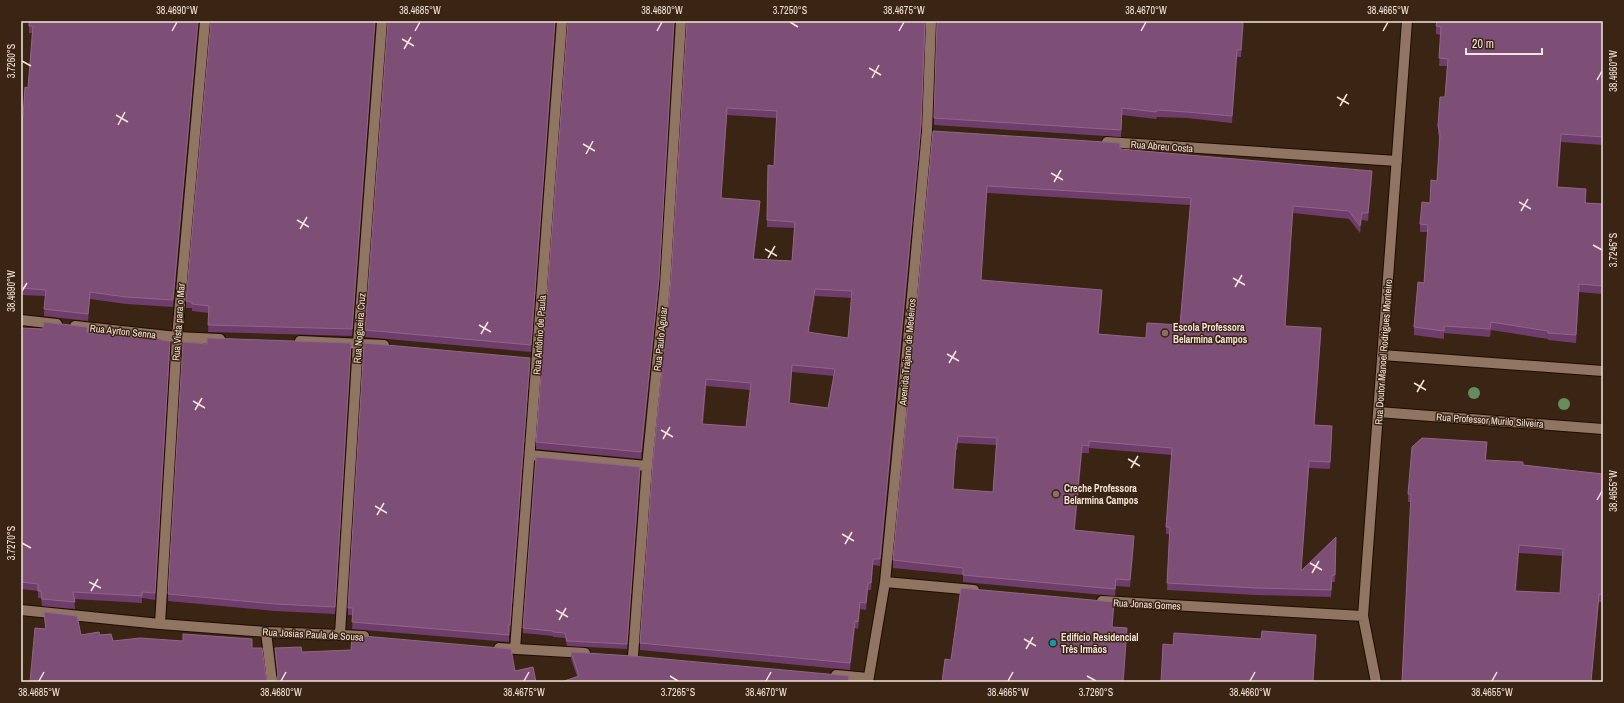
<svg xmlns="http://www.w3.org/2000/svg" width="1624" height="703" font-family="'Archivo Narrow',sans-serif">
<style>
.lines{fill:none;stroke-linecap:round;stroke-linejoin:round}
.street-casing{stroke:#200c00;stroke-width:12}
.street{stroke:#907562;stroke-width:10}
.tree{fill:#658c5c}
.wall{fill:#6f3d6b;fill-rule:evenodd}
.shaded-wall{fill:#542b43}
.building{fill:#7d4f77;stroke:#906687;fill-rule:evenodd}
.ticks{fill:none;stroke:#f4e5da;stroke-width:1.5}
.education-dot{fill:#8d6e63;stroke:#3a2413;stroke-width:1.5}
.culture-dot{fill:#0f9aa8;stroke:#3a2413;stroke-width:1.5}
.labels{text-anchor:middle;stroke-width:3;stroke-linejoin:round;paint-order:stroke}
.street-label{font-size:10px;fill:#f4e5da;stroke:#3a2413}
.poi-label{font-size:10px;font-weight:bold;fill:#f4e5da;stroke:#3a2413;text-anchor:start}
.neatline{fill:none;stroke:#f4e5da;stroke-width:1.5}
.ticks-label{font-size:10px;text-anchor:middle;fill:#f4e5da}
</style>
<rect width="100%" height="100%" fill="#3a2413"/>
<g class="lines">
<!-- street casing -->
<g class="street-casing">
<path id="street" d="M1107,142L1397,161
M21,320L57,324
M75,326L177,337L220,339
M300,341L384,345
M1382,355L1603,371
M1378,412L1603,429
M530,455L647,466
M885,582L974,590
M1102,601L1363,616
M21,610L160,624L266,632L364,636
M160,624L177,337L205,21
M266,632L272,682
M340,634L358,343L382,21
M499,648L585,653
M515,649L562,21
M633,656L647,466L665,285L681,21
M836,675L868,678
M868,682L885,582L904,384L927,131L931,21
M1376,682L1363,616L1407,21"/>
</g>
<!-- street -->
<use href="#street" class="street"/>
</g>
<!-- trees -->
<g class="tree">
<circle cx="1474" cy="393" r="6"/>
<circle cx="1564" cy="404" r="6"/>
</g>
<!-- wall -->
<path class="wall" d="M29,21H198L173,307L126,304L90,299L88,321L44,316L45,296L21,295V128L23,117L28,88L32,33H29Z
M375,21L352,336L208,332L209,313L192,311V308H186V301Z
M555,21L531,352L365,337V330Z
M568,21H674L659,284L641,459L536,449V442Z
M687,21H926L921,131L880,566L873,565L871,590H868L866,610L860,609L858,629L855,628L850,670L640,650V643L671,279ZM727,115L776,118L774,166L768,165L767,227L794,228L792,261L754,259L760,208L721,198ZM815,296L852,298L848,338L809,333ZM792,372L834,376L828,408L790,403ZM706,386L750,390L746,427L703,424Z
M1244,21L1241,57H1237L1232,123L1187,118L1157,117L1156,119L1122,115L1121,137L934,125V118Z
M1603,21V145L1561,142L1558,187L1586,197V203L1603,204V294L1579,292L1576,343L1548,340V339L1491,330L1490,337L1444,333V339L1414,335V327L1424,283L1427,232H1420V224L1430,203L1437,181L1440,139L1438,134V126L1445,97L1447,66H1439L1441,35L1436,34V26Z
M933,131L1120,149L1372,178L1368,221L1362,220L1360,233L1349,219L1293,213L1285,326L1321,335L1314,425L1332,433L1330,469L1309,468L1301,571L1336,544L1335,582H1332L1331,597L1256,595L1167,590L1169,534H1166V527L1172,455L1089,448V453H1082L1075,530L1134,543L1130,587L1116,586L1115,596L963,582V575L893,568V560ZM987,193L1190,205L1180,325L1146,338L1099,334L1102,297L981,280ZM958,443L996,445L993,492L953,489L956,450H957Z
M21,328L87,333L161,340L170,348L155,600L142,598V603L74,599L75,609L42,606L41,598H38V591L21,589Z
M207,344L351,349L335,614L275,611L168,601V594Z
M530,365L510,632H509V642L352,629L353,615H348V608Z
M1487,450L1486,460L1523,465L1603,474V602H1599L1591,682H1402L1411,502H1408V494ZM1519,553L1563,556L1560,593L1516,591Z
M640,472L627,649L567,646L565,638L553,637V636L523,633V628Z
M44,612L81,635H100L113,641L252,648L267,680L272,682L276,680L278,677L275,654V648L302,652L515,671L536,682H30L45,629Z
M571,652L849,682L577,676L571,659Z"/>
<!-- shaded-wall -->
<path class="shaded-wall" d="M198,21L173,307V300Z
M375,21L352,336V329Z
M555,21L531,352V345Z
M674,21L659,284L641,459V452Z
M925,21L921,131L880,566V559Z
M1243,21H1244L1241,57V50Z
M1237,50V57L1232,123V116Z
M727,108V115L721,205V198Z
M1561,134V142L1557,195V187Z
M1372,171V178L1368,221V213Z
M987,186V193L981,287V280Z
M760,201V208L753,265V259Z
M1293,206V213L1285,333V326Z
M1362,213V220L1360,233V226Z
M1579,284V292L1576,343V335Z
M815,289V296L808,339V332Z
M1102,290V297L1098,341V334Z
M1321,328V335L1314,432V425Z
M170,341V348L155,600V593Z
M351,343V349L335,614V607Z
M530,358V365L510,632V625Z
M792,365V372L789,410V403Z
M706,379V386L702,431V424Z
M1332,426V433L1330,469V462Z
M1082,445V453L1074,537V530Z
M1309,461V468L1301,578V571Z
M640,467V472L627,649V644Z
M1134,536V543L1130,587V580Z
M1519,545V553L1515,599V591Z
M873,559V565L871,590V583Z
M868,583V590L866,610V603Z
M1599,594V602L1591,682Z
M860,602V609L858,629V622Z
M855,621V628L850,670V663Z
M1127,628V636L1124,682H1123Z"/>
<!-- building -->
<path class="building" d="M29,21H198L173,300L126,297L90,292L88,314L44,309L46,290L21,288V128L22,117H23L25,87L28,88L33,26H29Z
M211,21H375L352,329L208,325L209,306L192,304V302L186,301Z
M388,21H555L531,345L365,330Z
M568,21H674L659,278L641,452L536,442Z
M687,21H925L921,124L880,559H873L871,583H868L866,603L860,602L858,622L855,621L850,663L640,643L653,460L671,279ZM727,108L777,111L774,166L768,165L767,220L795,222L792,261L753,259L760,201L721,198ZM815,289L852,291L848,338L808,332ZM792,365L835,369L828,408L789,403ZM706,379L751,383L746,427L702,424Z
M937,21H1243L1241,50H1237L1232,116L1187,112L1157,110L1156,112L1122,108L1121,130L934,118Z
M1437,21H1603V137L1561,134L1557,187L1586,189L1585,203L1603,204V286L1579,284L1576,335L1548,333V331L1491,322L1490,329L1444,326V331L1414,327L1418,282L1424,283L1428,225L1420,224L1422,202L1430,203L1431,180L1437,181L1440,133L1438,126L1440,97H1445L1448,59L1439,58L1441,27L1436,26Z
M933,131L1120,143V149L1372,171L1368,213H1362L1360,226L1349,211L1293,206L1285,326L1321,328L1314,425L1332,426L1330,462L1309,461L1301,571L1336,537L1335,575H1332L1331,590L1256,588L1167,583L1170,527H1166L1172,448L1089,441V446L1082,445L1074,530L1134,536L1130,580L1116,579L1115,589L963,575V568L893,560ZM987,186L1191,198L1180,325L1147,323L1146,338L1098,334L1102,290L981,280ZM958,436L997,438L993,492L953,489L956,443H957Z
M44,322L87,327V333L161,339V340L170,341L155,593L142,592V596L73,592L75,602L42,599L41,591H38V584L21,582V328L43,329Z
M207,338L351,343L335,607L275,604L168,594L183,342L207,344Z
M364,343L530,358L510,625H508L509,635L352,622L353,608H348Z
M1422,438L1487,442L1485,460L1523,462V465L1603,474V595L1599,594L1591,682H1402L1411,494H1408L1412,447ZM1519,545L1563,549L1560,593L1515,591Z
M536,457L640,467L627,644L567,641L565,633L553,632V631L523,628Z
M961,588L1114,602L1112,627L1127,628L1123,682H942L945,659L951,660Z
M44,612L77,616L81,635L99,632L100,635L111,634L113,641L140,638L183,641V634L252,639V648H262L266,677L267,680L272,682L276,680L278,675L275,648L301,647L302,652L351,650L352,635L511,649L515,671L533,667L536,682H30L35,628L46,629Z
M1262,631L1316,635L1313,682H1161L1163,644L1173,645L1174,633L1261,639Z
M571,652L632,656L849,676L848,682H561L579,676Z"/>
<!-- ticks -->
<path class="ticks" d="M790,22L798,27M172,31L177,22M415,31L420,22M657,31L662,22M899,31L904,22M1141,31L1146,22M1383,31L1388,22M402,39L414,46M404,49L411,37M22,61L31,66M869,68L881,75M872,78L879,65M1597,80L1602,71M1337,97L1349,104M1340,106L1347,94M116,115L128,122M118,125L125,112M583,144L595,151M586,154L593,141M1051,173L1063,180M1054,182L1061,170M1519,202L1531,209M1521,211L1528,199M297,220L309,227M300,229L307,217M1593,245L1602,250M765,249L777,256M768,258L775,246M1233,278L1245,285M1235,287L1242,275M22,291L27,283M479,325L491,332M481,334L488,322M947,354L959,361M949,363L956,351M1414,383L1426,390M1417,392L1424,380M193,401L205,408M195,410L202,398M661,430L673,437M663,439L670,427M1128,459L1140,466M1131,468L1138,456M1597,500L1602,491M375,506L387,513M377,515L384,503M842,534L854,541M22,543L31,548M845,544L852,532M1310,563L1322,570M1312,573L1319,561M89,582L101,588M91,591L98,579M556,610L568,617M559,620L566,608M1024,639L1036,646M1026,649L1033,637M670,676L678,681M1087,676L1096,681M39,681L44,672M281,681L286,672M524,681L529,672M766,681L771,672M1008,681L1013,672M1250,681L1255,672M1492,681L1497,672"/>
<!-- markers -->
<g class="education-dot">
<circle cx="1165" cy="333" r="4"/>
<circle cx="1056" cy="494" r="4"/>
</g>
<circle class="culture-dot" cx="1053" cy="643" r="4"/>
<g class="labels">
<!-- street labels -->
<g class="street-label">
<text transform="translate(1162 146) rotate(4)" y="4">Rua Abreu Costa</text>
<text transform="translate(178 322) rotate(-86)" y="4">Rua Vista para o Mar</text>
<text transform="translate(359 328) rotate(-86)" y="4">Rua Nogueira Cruz</text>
<text transform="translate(123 331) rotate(6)" y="4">Rua Ayrton Senna</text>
<text transform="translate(539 335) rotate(-86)" y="4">Rua Antônio de Paula</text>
<text transform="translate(660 339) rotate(-84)" y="4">Rua Paulo Aguiar</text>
<text transform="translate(907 352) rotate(-85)" y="4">Avenida Trajano de Medeiros</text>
<text transform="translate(1383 352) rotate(-86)" y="4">Rua Doutor Manoel Rodrigues Monteiro</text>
<text transform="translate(1490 420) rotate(4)" y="4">Rua Professor Murilo Silveira</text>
<text transform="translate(1147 604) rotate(3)" y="4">Rua Jonas Gomes</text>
<text transform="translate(313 634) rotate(3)" y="4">Rua Josias Paula de Sousa</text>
</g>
<!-- poi labels -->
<g class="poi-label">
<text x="1173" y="331">Escola Professora<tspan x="1173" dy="12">Belarmina Campos</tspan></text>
<text x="1064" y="492">Creche Professora<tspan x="1064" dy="12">Belarmina Campos</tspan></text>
<text x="1061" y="641">Edifício Residencial<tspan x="1061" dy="12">Três Irmãos</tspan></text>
</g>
</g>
<!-- border -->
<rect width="1624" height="703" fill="none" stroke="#3a2413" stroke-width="44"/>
<!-- scale -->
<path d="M1466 48v6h76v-6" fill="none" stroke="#f4e5da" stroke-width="2"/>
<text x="1472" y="48" font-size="12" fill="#f4e5da" stroke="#3a2413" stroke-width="3" paint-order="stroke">20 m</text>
<rect x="22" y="22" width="1580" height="659" class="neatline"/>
<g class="ticks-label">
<text x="177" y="14">38.4690°W</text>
<text x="420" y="14">38.4685°W</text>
<text x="662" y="14">38.4680°W</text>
<text x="790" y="14">3.7250°S</text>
<text x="904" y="14">38.4675°W</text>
<text x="1146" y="14">38.4670°W</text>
<text x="1388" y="14">38.4665°W</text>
<text transform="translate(11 61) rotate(-90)" y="4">3.7260°S</text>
<text transform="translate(1613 71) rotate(-90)" y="4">38.4660°W</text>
<text transform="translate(1613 250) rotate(-90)" y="4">3.7245°S</text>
<text transform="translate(11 291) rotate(-90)" y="4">38.4690°W</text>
<text transform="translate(1613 491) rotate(-90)" y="4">38.4655°W</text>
<text transform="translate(11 543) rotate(-90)" y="4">3.7270°S</text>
<text x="39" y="696">38.4685°W</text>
<text x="281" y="696">38.4680°W</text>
<text x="524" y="696">38.4675°W</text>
<text x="678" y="696">3.7265°S</text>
<text x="766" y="696">38.4670°W</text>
<text x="1008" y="696">38.4665°W</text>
<text x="1096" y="696">3.7260°S</text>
<text x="1250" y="696">38.4660°W</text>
<text x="1492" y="696">38.4655°W</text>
</g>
</svg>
